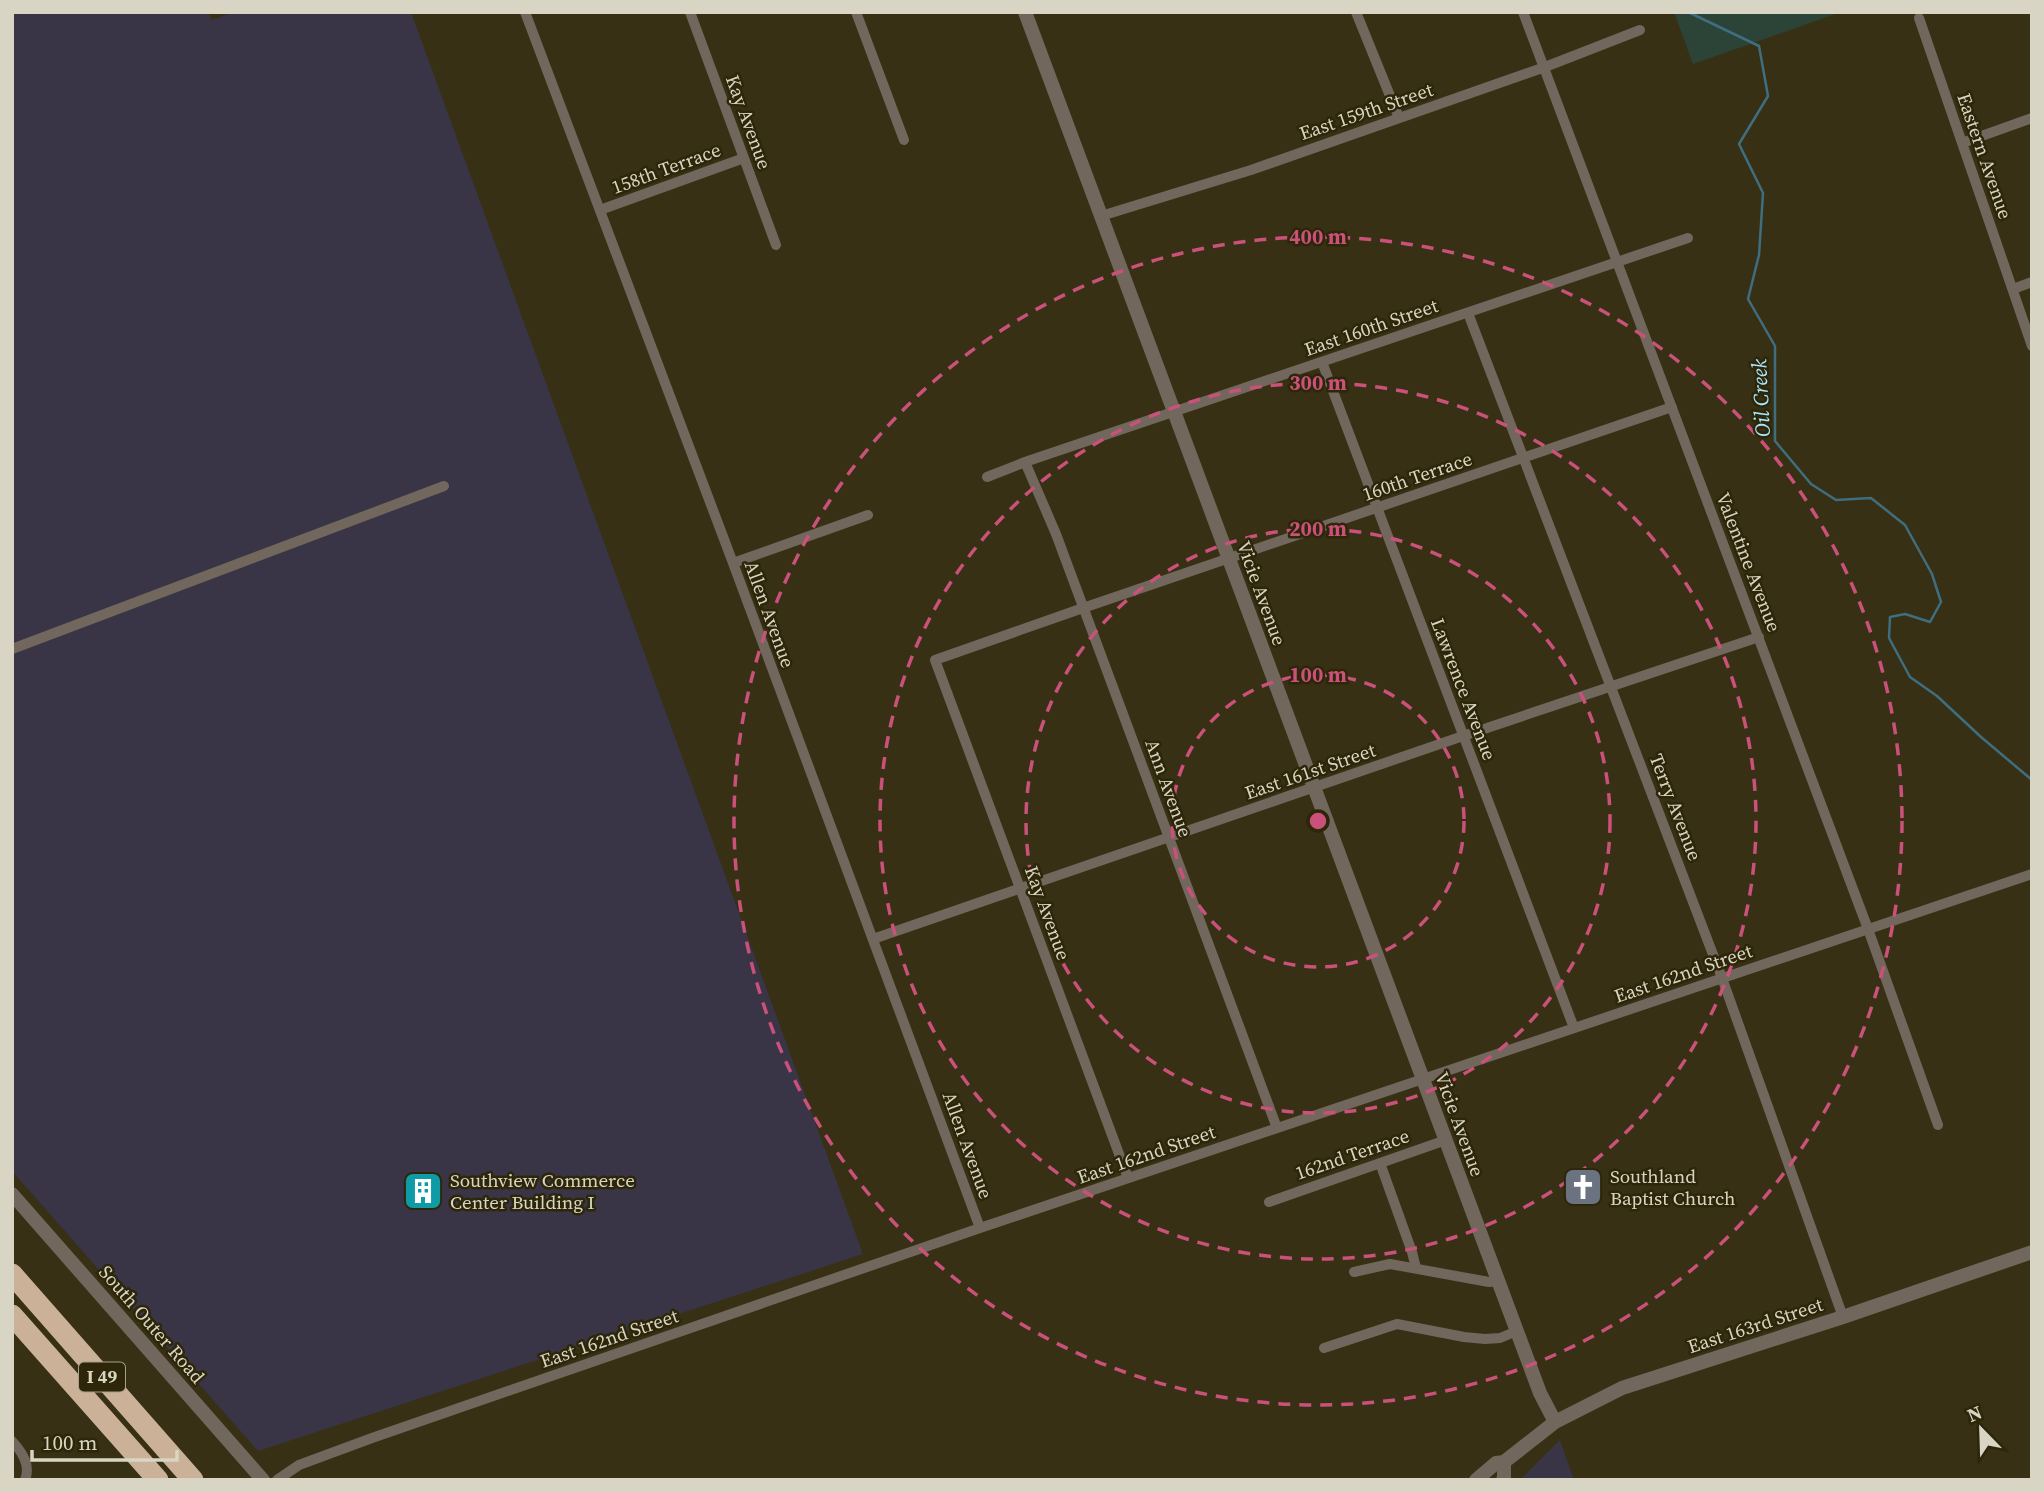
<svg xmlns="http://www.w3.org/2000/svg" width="2044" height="1492" font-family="'Source Serif 4',serif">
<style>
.commercial{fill:#393546}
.green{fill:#2c4437}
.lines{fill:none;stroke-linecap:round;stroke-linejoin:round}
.stream{stroke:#3e6e7f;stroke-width:2.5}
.minor{stroke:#71675d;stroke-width:10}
.tertiary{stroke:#71675d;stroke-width:14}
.motorway{stroke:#cab198;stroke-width:21}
.ring{fill:none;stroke:#c9517a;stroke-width:3.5;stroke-dasharray:12 9}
.labels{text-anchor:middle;stroke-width:5;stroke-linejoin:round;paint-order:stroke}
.shield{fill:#2d2609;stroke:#a5a08c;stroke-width:2}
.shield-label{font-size:18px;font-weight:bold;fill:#d8d5c4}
.street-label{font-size:19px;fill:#d8d5c4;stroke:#2d2609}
.poi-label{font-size:19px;fill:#d8d5c4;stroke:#2d2609;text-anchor:start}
.water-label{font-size:21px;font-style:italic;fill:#a8e6ff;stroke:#2d2609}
.centre{fill:#c9517a;stroke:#2d2609;stroke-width:3.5}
.ring-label{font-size:21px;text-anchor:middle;font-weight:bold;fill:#c9517a;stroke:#2d2609;stroke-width:5;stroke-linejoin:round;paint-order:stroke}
</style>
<rect width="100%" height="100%" fill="#373014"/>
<!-- commercial -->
<path class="commercial" d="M12,12H208L212,20L234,12H411L863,1254L258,1451L12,1171Z
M1560,1440L1574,1480H1520Z"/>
<!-- green -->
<path class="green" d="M1674,12H1841L1693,64Z"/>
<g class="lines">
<!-- stream -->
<path class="stream" d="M1688,12L1759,46L1768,96L1739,144L1763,193L1759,255L1748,299L1775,346V441L1811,484L1836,500L1871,498L1905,525L1932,574L1941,602L1930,622L1905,614L1890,617L1889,638L1910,677L1937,696L1981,737L2032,780"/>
<!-- minor -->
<path class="minor" d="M525,12L733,563L980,1228
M690,12L776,245
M856,12L904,140
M1356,12L1399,118
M1523,12L1868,929L1938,1125
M1919,18L2032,346
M1962,143L2032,118
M600,210L744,158
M1101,216L1251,170L1545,67L1640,30
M2013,289L2032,282
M1468,313L1722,978L1843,1317
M1322,362L1574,1028
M1025,462L1056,534L1277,1128
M987,477L1025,462L1688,238
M733,563L868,515
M12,649L444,486
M873,939L1463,736L1759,637
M1380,1163L1412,1252L1416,1268
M1128,1178L935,660L1083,608L1672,407
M1269,1202L1446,1140
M1354,1272L1390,1264L1489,1282L1498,1281
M1324,1348L1397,1324L1464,1337L1485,1339L1500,1338L1517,1331
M12,1441C22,1452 31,1465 25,1480
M277,1480L299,1465L372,1438L980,1228L2032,874"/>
<!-- tertiary -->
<path class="tertiary" d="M1025,12L1540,1393L1555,1422
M12,1194L263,1480
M1476,1480L1496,1463L1504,1462L1555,1422L1622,1388L1843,1317L2032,1252
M1503,1480L1504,1478V1462"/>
<!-- motorway -->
<path class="motorway" d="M12,1274L193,1480
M12,1315L158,1480"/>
</g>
<!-- distance rings -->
<g class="ring">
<circle cx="1318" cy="821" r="146"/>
<circle cx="1318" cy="821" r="292"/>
<circle cx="1318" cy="821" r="438"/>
<circle cx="1318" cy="821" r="584"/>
</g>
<!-- icons -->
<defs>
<g id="church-square" transform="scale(2.0125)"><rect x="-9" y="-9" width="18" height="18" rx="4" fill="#6b7280" stroke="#2d2609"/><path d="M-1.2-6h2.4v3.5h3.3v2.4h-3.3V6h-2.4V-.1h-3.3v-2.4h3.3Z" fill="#fff"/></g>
<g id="building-square" transform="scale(2.0125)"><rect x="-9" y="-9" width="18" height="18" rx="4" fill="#0f9aa8" stroke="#2d2609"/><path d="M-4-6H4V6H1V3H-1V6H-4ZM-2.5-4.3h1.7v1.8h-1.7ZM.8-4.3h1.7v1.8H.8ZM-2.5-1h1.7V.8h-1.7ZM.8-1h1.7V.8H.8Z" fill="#fff"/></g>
</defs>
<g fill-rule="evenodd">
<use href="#church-square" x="1583" y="1187"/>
<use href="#building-square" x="423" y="1191"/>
</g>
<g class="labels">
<!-- shield labels -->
<rect class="shield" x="79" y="1362.5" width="46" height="29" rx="5"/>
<g class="shield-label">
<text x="102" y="1383">I 49</text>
</g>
<!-- street labels -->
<g class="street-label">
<text transform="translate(1366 111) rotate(-19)" y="7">East 159th Street</text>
<text transform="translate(749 122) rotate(70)" y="7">Kay Avenue</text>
<text transform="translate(1985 156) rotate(71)" y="7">Eastern Avenue</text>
<text transform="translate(666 168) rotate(-20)" y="7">158th Terrace</text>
<text transform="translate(1371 327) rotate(-19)" y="7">East 160th Street</text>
<text transform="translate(1417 476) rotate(-19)" y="7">160th Terrace</text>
<text transform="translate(1749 562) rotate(69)" y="7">Valentine Avenue</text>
<text transform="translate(1262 593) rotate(70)" y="7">Vicie Avenue</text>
<text transform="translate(770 614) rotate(70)" y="7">Allen Avenue</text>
<text transform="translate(1464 689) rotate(69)" y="7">Lawrence Avenue</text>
<text transform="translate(1310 771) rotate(-19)" y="7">East 161st Street</text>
<text transform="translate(1169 788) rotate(70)" y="7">Ann Avenue</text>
<text transform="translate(1676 807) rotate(69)" y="7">Terry Avenue</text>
<text transform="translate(1048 913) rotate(70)" y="7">Kay Avenue</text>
<text transform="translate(1683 973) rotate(-19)" y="7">East 162nd Street</text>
<text transform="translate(1460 1124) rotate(70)" y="7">Vicie Avenue</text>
<text transform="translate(968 1145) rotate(70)" y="7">Allen Avenue</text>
<text transform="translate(1146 1154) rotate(-19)" y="7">East 162nd Street</text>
<text transform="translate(1352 1154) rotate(-19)" y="7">162nd Terrace</text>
<text transform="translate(152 1324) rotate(49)" y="7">South Outer Road</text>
<text transform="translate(1755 1325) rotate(-18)" y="7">East 163rd Street</text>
<text transform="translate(609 1338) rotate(-19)" y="7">East 162nd Street</text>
</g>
<!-- poi labels -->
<g class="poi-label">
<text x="1610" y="1183">Southland<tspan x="1610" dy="22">Baptist Church</tspan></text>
<text x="450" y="1187">Southview Commerce<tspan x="450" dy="22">Center Building I</tspan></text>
</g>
<!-- water labels -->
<g class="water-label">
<text transform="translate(1761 398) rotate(-93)" y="7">Oil Creek</text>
</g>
</g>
<circle cx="1318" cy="821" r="10" class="centre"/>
<g class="ring-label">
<text x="1318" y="244">400 m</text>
<text x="1318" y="390">300 m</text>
<text x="1318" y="536">200 m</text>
<text x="1318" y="682">100 m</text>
</g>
<!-- border -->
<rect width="2044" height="1492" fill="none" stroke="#d8d5c4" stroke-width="28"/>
<!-- north arrow -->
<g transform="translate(1981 1429) rotate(337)" stroke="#2d2609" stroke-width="5" paint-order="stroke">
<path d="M0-5L12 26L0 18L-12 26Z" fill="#d8d5c4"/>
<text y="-10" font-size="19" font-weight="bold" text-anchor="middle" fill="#d8d5c4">N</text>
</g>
<!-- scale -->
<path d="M32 1450v10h145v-10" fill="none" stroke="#d8d5c4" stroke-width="3.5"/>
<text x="42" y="1450" font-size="21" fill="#d8d5c4" stroke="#2d2609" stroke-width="5" paint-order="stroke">100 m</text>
</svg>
